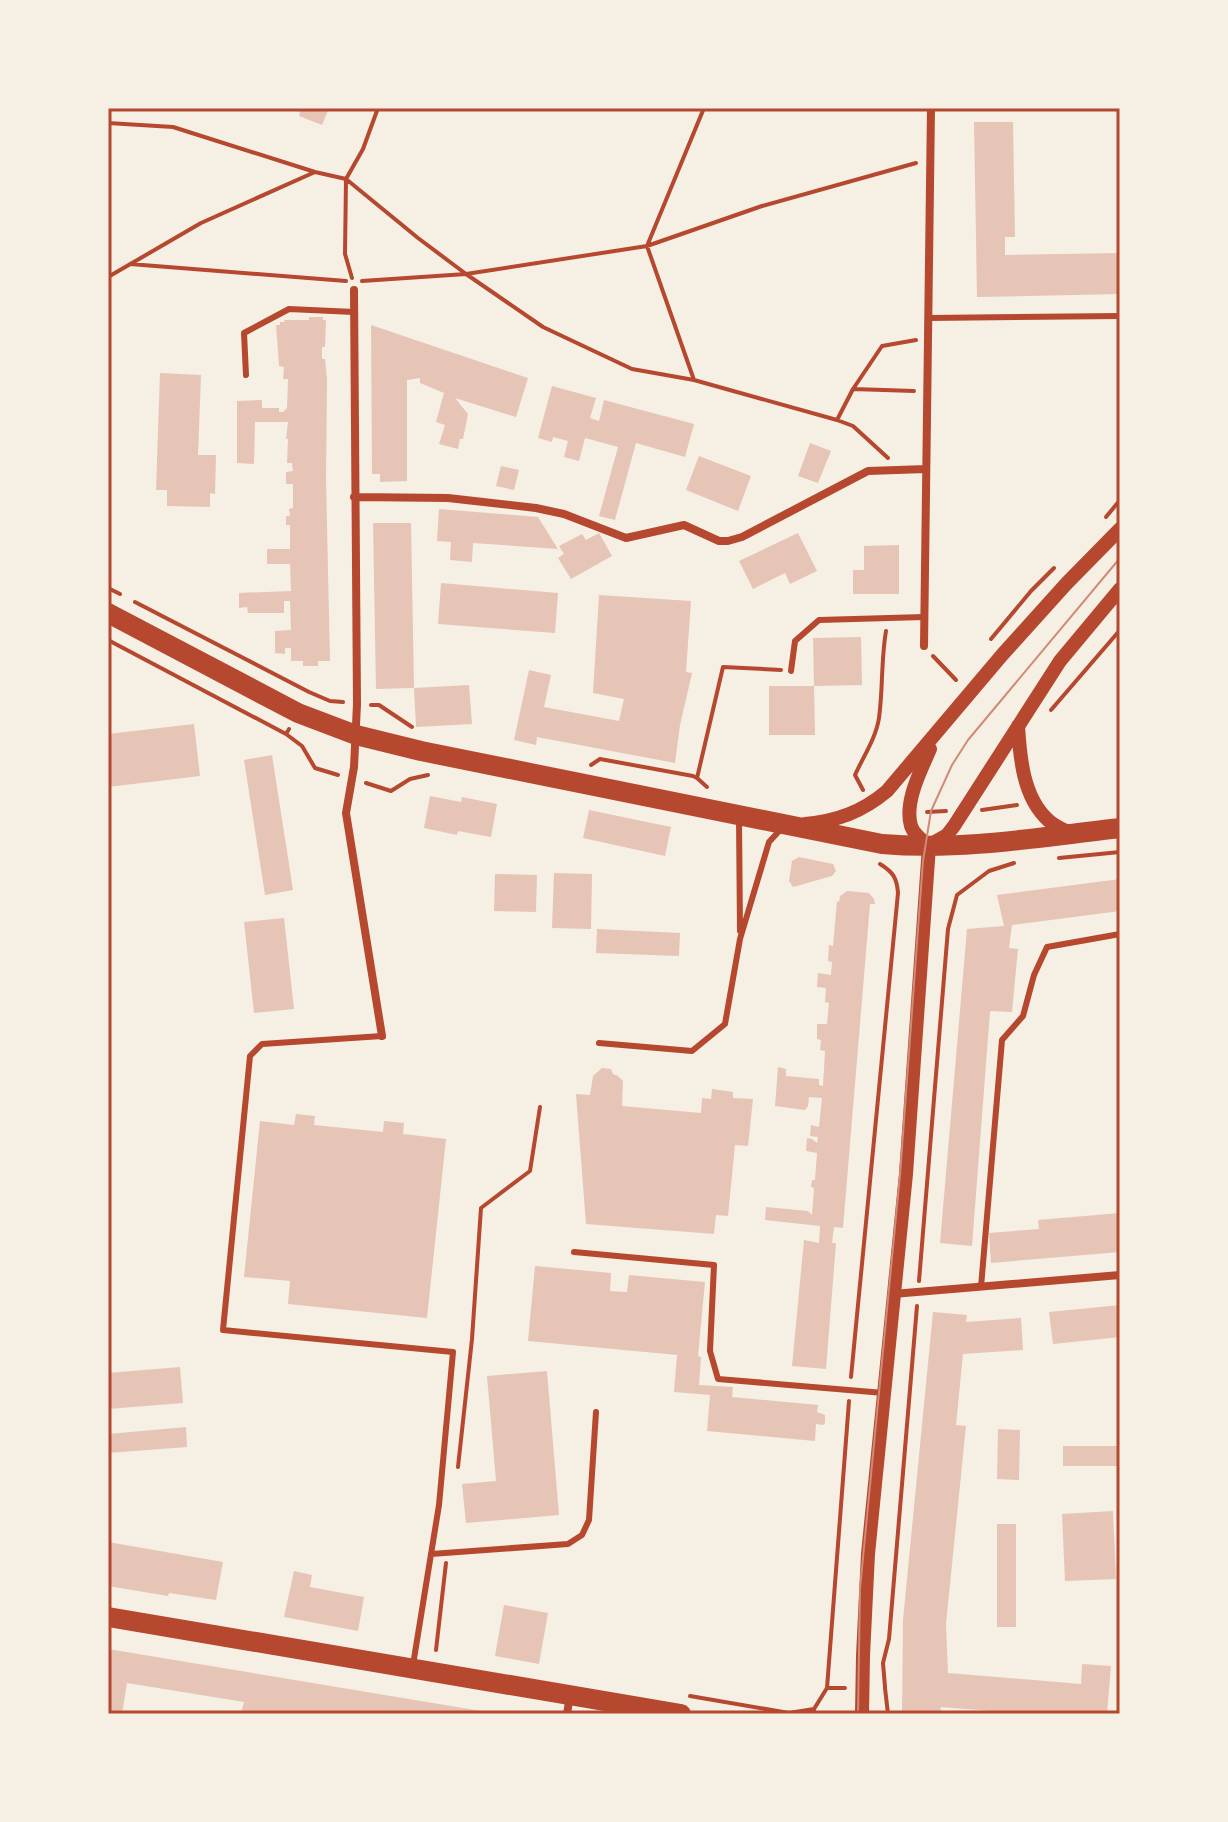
<svg xmlns="http://www.w3.org/2000/svg" width="1228" height="1822" font-family="Overpass,sans-serif">
<style>
.building{fill:#e6c5b7}
.lines{fill:none;stroke-linecap:round;stroke-linejoin:round}
.path{stroke:#b5482f;stroke-width:4}
.service{stroke:#b5482f;stroke-width:6}
.minor{stroke:#b5482f;stroke-width:8}
.tertiary{stroke:#b5482f;stroke-width:14}
.primary{stroke:#b5482f;stroke-width:20}
.tram{stroke:#cf8b77;stroke-width:2}
.neatline{fill:none;stroke:#b5482f;stroke-width:3}
</style>
<rect width="100%" height="100%" fill="#f6efe4"/>
<!-- building -->
<path class="building" d="M290,108H329L322,125L299,116L300,112Z
M974,122H1013L1015,237H1005V255L1120,253V294L977,297Z
M309,317H323V320H326L325,347H322V359H325L327,379L326,480L330,661H318V666H303V661H291V648H285V654L275,653V631L291,630L290,601H284V613H248L247,607L239,608V593L291,591L290,564H267V549H290V525H286V516H290L289,509L293,508V484H286V472L293,471L292,463H287L288,439H286L288,422H255L254,464L237,463V401L262,400V408H279V412H283L287,408L288,379H283L284,367L279,366L276,325H280V322H285L284,320H309Z
M371,325L528,378L516,417L455,398L468,414L463,439H460L458,449L439,444L445,425L436,422L444,393L420,383V378L407,380V481L380,482V474H372Z
M160,373L201,375L198,455H216L215,494L210,493V507L167,506V490H156Z
M552,386L596,398L590,418L599,421L604,400L694,424L685,457L636,443L615,520L599,516L618,447L585,438L579,461L564,457L568,441L553,437L552,442L538,438Z
M810,443L831,451L818,483L798,476Z
M699,456L751,476L738,511L686,490Z
M501,466L519,470L514,490L496,486Z
M439,509L538,517L558,549L473,543L472,562L450,560L451,542L437,541Z
M373,523H411L414,688L376,689Z
M599,533L612,556L571,579L558,558L564,554L559,546L582,534L586,540Z
M798,533L817,571L790,584L785,573L753,589L739,561Z
M899,545V594H853V570H864V546Z
M441,583L558,593L555,633L438,624Z
M599,595L691,601L686,672L692,673L680,725L675,763L537,737L536,745L514,740L529,670L551,675L544,707L619,721L624,699L593,693Z
M861,637L862,685L814,686L815,735H769V686H814L813,638Z
M469,685L472,724L416,727L414,688Z
M194,724L200,776L108,787V734Z
M272,755L293,890L265,895L244,760Z
M430,796L461,802L462,797L497,804L491,837L458,831L457,835L424,828Z
M589,810L671,827L665,856L583,838Z
M799,857L833,864L836,871L832,876L793,887L789,881L792,861Z
M554,873L592,874L591,929L552,928Z
M495,874L537,875L536,912L494,911Z
M1120,879V911L1012,925L1009,948L1018,949L1012,1012L991,1011L990,1012L972,1246L940,1243L967,929L1004,926L997,895Z
M847,891L869,893L874,899L875,904H870L843,1228L834,1227L832,1243H836L826,1369L792,1366L804,1240L819,1243L820,1226L765,1220L766,1207L808,1211L812,1215L814,1188L811,1187L812,1180H815L817,1153L806,1151L807,1138L812,1139L817,1143L818,1137L810,1136L811,1125L819,1127L822,1098L809,1097L808,1106L805,1110L775,1106L778,1067L786,1069V1076L819,1079V1085L823,1086L825,1051L820,1050L821,1040L817,1039V1024H827L829,1003L825,1002L826,988L817,987L818,973L831,975L832,962L828,961L829,945L833,946L837,901L839,902L840,896Z
M284,918L294,1009L254,1013L244,922Z
M597,929L680,933L679,956L596,953Z
M602,1068L611,1069L613,1074L618,1076L623,1081L622,1106L701,1113L702,1098L711,1099L712,1089L733,1092V1098L753,1099L748,1146L735,1145L728,1216L716,1215L714,1234L586,1224L576,1094L590,1095L593,1076Z
M296,1114L315,1116L314,1125L383,1132L384,1121L404,1123L403,1134L446,1139L427,1318L288,1304L290,1281L244,1277L260,1121L294,1125Z
M1120,1213V1252L991,1263L989,1233L1039,1229L1038,1220Z
M535,1266L611,1273L610,1291L627,1292L629,1275L705,1282L698,1356L701,1357L699,1385L733,1387L732,1397L818,1405L817,1412L825,1415V1423L823,1425L816,1424L815,1441L707,1431L710,1395L674,1392L677,1355L528,1341Z
M1120,1305V1337L1053,1344L1049,1312Z
M933,1312L967,1315L966,1322L1021,1318L1023,1350L963,1354L956,1425L966,1426L946,1624L948,1673L1081,1684L1082,1664L1111,1666L1107,1714H1031L941,1707L940,1714H902L903,1620Z
M180,1367L183,1403L108,1409V1373Z
M547,1371L559,1515L466,1523L462,1484L496,1481L487,1376Z
M186,1427L187,1447L108,1453V1434Z
M998,1429L1020,1430L1019,1480L997,1479Z
M1063,1446H1120V1466H1063Z
M1113,1511L1116,1579L1065,1581L1062,1514Z
M997,1524H1016V1627H997Z
M108,1542L223,1562L216,1600L169,1593L168,1596L108,1586Z
M294,1571L312,1575L310,1587L364,1597L358,1631L284,1617Z
M504,1605L548,1613L539,1664L495,1656Z
M108,1649L487,1712V1714H241L244,1702L127,1683L122,1714H108Z"/>
<g class="lines">
<!-- path -->
<path class="path" d="M378,108L363,149L346,179L418,238L466,274L647,246L762,206L916,163
M108,123L173,127L315,172L346,179L345,254L352,278
M130,264L346,281
M108,277L201,223L315,172
M362,281L466,274L543,327L632,369L694,380L837,420L853,426L888,458
M694,380L647,246L704,108
M853,389L914,391
M837,420L853,389L882,346L916,340
M1106,517L1120,500
M108,588L120,594
M135,602L309,692L330,701L343,702
M991,639L1031,591L1054,568
M108,640L286,734
M933,656L956,680
M371,705H379L412,727
M1051,710L1120,630
M289,729L286,734L302,746L315,768L338,775
M591,765L600,759L693,776L697,778L707,787
M697,778L723,667L781,670
M366,783L391,791L410,779L428,775
M863,790L855,775C863,757 876,738 879,718C883,689 881,660 886,631
M982,810L1017,805
M927,812L946,811
M1059,858L1120,852
M919,1281L948,929L957,895L989,871L1014,863
M851,1377L898,893C897,878 893,872 880,864
M458,1467L472,1339L481,1208L530,1171L540,1107
M436,1650L446,1563
M885,1687L883,1663L889,1639L917,1306
M827,1688H845
M885,1688L888,1714
M690,1696L789,1713L814,1709
M814,1714V1709L827,1688L849,1401"/>
<!-- service -->
<path class="service" d="M928,318L1120,316
M246,375L244,333L289,309L354,312
M791,671L795,641L819,620L924,617
M739,818L740,931
M382,1036L262,1044L250,1056L223,1330L453,1352L439,1505L413,1665
M599,1043L692,1051L725,1024L740,939L769,842L782,828
M574,1252L714,1265L710,1351L718,1379L884,1393
M981,1287L1002,1040L1023,1016L1034,975L1047,947L1120,934
M431,1554L568,1544L582,1535L589,1520L596,1412"/>
<!-- minor -->
<path class="minor" d="M354,290L357,704L354,767L346,813L382,1036
M354,497L448,498L536,508L564,514L626,538L684,525L719,541H728L742,537L868,471L926,469
M924,646L931,108
M893,1294L1120,1275
M567,1714L570,1695"/>
<!-- tertiary -->
<path class="tertiary" d="M1018,726C1020,758 1023,797 1048,820C1054,826 1062,829 1070,833
M805,824C837,821 862,812 887,791L1002,655L1066,584L1120,529
M933,843L947,835L954,826L1060,661L1120,589
M929,846C922,840 914,835 911,826C904,802 921,770 930,749
M862,1714L863,1656L868,1554L906,1174L929,846"/>
<!-- primary -->
<path class="primary" d="M108,613L298,713L356,735L421,751L882,844C961,851 1041,837 1120,828
M108,1617L681,1714"/>
<!-- tram -->
<path class="tram" d="M858,1714L860,1589L900,1175L923,861L931,811L952,765L968,740L1120,558"/>
</g>
<!-- border -->
<rect width="1228" height="1822" fill="none" stroke="#f6efe4" stroke-width="220"/>
<rect x="110" y="110" width="1008" height="1602" class="neatline"/>
</svg>
